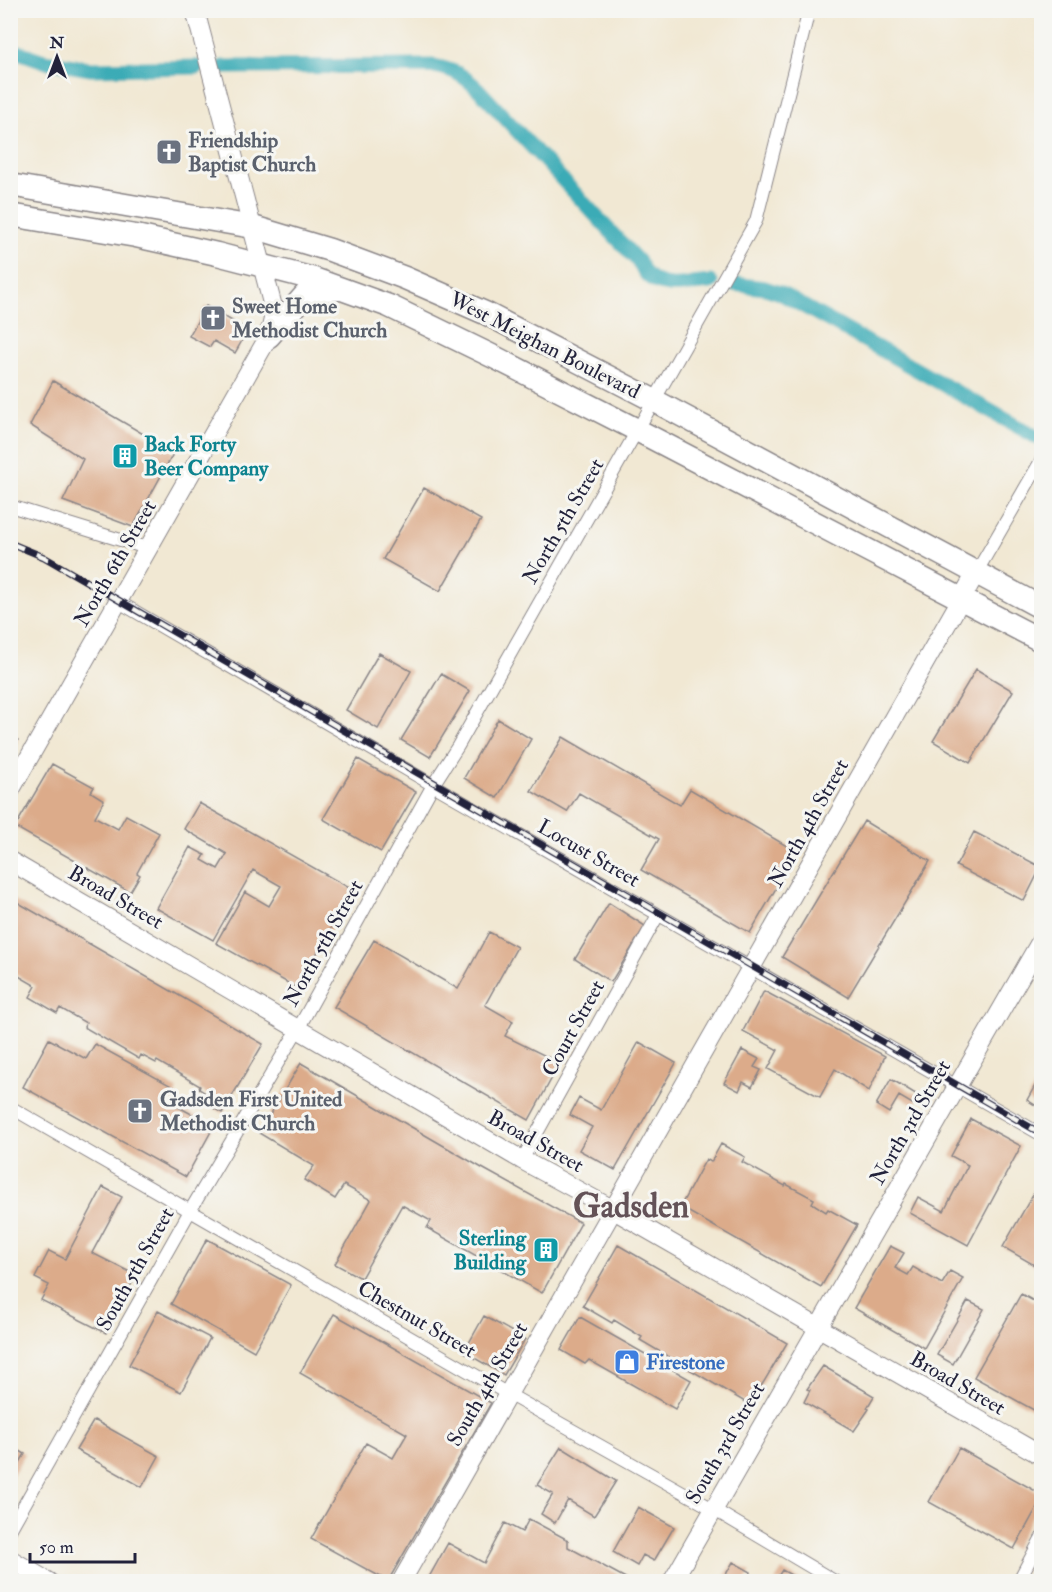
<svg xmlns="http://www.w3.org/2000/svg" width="1052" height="1592" font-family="'IM FELL Double Pica',serif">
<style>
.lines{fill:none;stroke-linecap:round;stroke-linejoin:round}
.canal{stroke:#3aabb6;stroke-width:15}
.building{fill:#dcab8a}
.street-casing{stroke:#8a8587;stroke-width:14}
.secondary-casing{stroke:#8a8587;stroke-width:20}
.highway-casing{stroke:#8a8587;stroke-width:25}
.street{stroke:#fff;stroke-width:12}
.secondary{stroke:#fff;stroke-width:18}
.highway{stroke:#fff;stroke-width:22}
.rail-casing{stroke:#22223b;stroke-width:7}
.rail{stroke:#f6f6f2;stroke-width:4.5;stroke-dasharray:14;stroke-linecap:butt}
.labels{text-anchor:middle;stroke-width:6;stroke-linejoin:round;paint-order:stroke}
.worship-label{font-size:21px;font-weight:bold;fill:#5b616d;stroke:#f6f6f2;text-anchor:start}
.street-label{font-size:21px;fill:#22223b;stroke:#f6f6f2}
.culture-label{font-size:21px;font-weight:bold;fill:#0d838f;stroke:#f6f6f2;text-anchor:start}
.shop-label{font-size:21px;font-weight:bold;fill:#366cbe;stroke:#f6f6f2;text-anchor:start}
.town-label{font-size:33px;font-weight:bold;fill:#635257;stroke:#f6f6f2}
</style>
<rect width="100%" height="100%" fill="#f6f6f2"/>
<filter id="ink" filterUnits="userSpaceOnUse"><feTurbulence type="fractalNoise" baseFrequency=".0167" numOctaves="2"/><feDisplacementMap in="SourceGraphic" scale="12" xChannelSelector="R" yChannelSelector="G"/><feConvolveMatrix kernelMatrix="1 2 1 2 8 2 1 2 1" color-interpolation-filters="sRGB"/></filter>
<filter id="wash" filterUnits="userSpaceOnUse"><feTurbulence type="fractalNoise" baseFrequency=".008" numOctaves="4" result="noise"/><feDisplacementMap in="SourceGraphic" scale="24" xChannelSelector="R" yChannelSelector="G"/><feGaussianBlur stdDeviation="1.35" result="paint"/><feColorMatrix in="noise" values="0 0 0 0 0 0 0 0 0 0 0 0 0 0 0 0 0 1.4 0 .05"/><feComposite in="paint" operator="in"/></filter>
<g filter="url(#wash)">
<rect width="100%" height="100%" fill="#f1e8d3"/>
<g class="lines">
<!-- canal -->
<path class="canal" d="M10,49L44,61L91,69L197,67
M223,67L434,66C455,70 463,75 479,90L636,259C640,264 643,270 647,275C663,292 691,283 711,282
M733,284L765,288L780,293L1040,439"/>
</g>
<g id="blocks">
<!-- building -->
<path class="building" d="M206,306L248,330L235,353L214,341L210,347L189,336Z
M53,381L174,452L133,527L63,501L83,459L30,425Z
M424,488L481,520L440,591L383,559Z
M379,653L411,671L378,729L346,710Z
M976,669L1013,691L970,763L933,741Z
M441,674L470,691L430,757L401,740Z
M498,719L531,739L497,798L464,778Z
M10,736L18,740L10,754Z
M563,737L680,805L690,789L797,852L750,933L641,870L659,839L579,793L567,812L531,791Z
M358,759L416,792L381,852L323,819Z
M52,764L94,787L91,792L104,800L95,817L118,829L126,815L159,833L137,873L140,875L130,892L15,827Z
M199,803L353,890L297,988L216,943L245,892L269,906L281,886L253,870L213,940L156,908L190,847L205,855L202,860L218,869L227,854L184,829Z
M864,821L930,861L848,997L782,957Z
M974,832L1041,867L1024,901L956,866Z
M10,898L263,1044L222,1113L208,1105L212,1097L199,1089L200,1086L157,1061L156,1063L141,1055L139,1059L84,1027L86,1023L60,1008L57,1013L30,997L36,986L10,971Z
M609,903L645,926L611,982L575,959Z
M489,932L517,947L485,1005L513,1021L505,1036L560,1063L529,1120L334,1007L374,940L458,989Z
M764,991L885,1056L869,1091L835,1069L820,1097L768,1069L778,1050L743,1031Z
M49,1039L86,1059L95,1044L177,1089L173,1104L214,1126L186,1177L23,1087Z
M639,1042L676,1063L615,1170L579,1150L592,1127L570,1115L579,1098L601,1110Z
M742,1050L759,1059L754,1067L761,1070L752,1087L743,1082L739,1091L724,1083Z
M301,1063L482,1168L581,1223L542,1293L427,1228L431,1221L402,1205L361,1278L335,1264L371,1200L344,1185L335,1199L304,1180L314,1166L259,1133Z
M1041,1075V1109L1027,1100Z
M891,1079L919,1096L914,1105L899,1096L889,1113L876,1105Z
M971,1119L1021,1146L968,1245L910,1213L918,1197L944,1211L968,1165L951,1156Z
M721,1144L745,1157L742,1162L785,1186L786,1184L814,1199L812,1203L826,1212L828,1209L857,1225L821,1287L680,1207L706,1159L711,1162Z
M1041,1180V1269L1003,1247Z
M103,1187L122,1197L92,1253L136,1275L106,1333L41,1300L49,1285L35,1278L49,1251L65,1259Z
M207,1239L291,1285L254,1351L171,1304Z
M618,1245L787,1343L750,1405L640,1340L642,1337L614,1320L612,1323L583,1306Z
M890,1246L904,1253L895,1268L908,1275L913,1267L942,1284L950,1271L963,1278L924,1348L854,1308Z
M1021,1294L1041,1305V1414L974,1377Z
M968,1301L984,1309L953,1364L937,1355Z
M158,1311L210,1338L181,1392L129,1365Z
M334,1314L491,1403L388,1581L311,1539L366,1443L393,1458L407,1434L300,1373Z
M484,1316L525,1339L504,1375L464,1352Z
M580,1317L691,1380L675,1409L589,1360L585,1364L561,1350Z
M823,1366L874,1396L867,1408L869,1409L854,1431L804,1402L810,1390L807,1389Z
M94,1420L159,1456L142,1487L76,1450Z
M10,1445L25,1454L10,1479Z
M561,1447L616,1481L594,1516L568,1500L555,1523L541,1514L553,1494L537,1485Z
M959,1448L1041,1494V1500L1014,1549L929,1502Z
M638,1507L674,1527L654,1561L643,1555L637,1566L613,1552Z
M529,1519L568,1540V1547L631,1581H432L428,1579L448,1543L484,1563L505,1523L522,1532Z
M733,1562L751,1572L745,1581H722Z
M782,1570L802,1581H775Z"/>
</g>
</g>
<g filter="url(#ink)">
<use href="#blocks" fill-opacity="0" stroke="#8a8587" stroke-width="1.5"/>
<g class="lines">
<!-- street casing -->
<g class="street-casing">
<path id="street" d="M10,506L150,549
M976,573L1042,459
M119,602L433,785L1042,1135
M10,1107L508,1394L713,1509L836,1582
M522,1160L658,915
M10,1530L190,1211L298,1029L433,785L458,746L756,221L809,10
M1018,1582L1042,1537"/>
</g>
<!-- secondary casing -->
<g class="secondary-casing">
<path id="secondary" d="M10,791L269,336L273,319L272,303L195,10
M10,861L522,1160L612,1209L1042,1456
M10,1559L49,1582
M401,1582L976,573
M672,1582L1042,939"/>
</g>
<!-- highway casing -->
<g class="highway-casing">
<path id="highway" d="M10,185L253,227L330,250L405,278L485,313L655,401L1042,608
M10,215L136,236L217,254L314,279L389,306L496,358L637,430L1042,641
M269,336L306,294L323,290L338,289"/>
</g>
<!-- street -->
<use href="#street" class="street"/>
<!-- secondary -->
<use href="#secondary" class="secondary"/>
<!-- highway -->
<use href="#highway" class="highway"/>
<!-- rail casing -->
<g class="rail-casing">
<path id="rail" d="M10,543L44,557L1042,1134"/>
</g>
<!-- rail -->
<use href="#rail" class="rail"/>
</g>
</g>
<!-- icons -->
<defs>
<g id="church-square" transform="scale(1.35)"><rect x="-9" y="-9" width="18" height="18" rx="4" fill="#6b7280" stroke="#f6f6f2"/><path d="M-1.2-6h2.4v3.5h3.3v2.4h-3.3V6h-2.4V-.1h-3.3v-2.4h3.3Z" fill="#fff"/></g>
<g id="building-square" transform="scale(1.35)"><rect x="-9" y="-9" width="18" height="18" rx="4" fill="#0f9aa8" stroke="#f6f6f2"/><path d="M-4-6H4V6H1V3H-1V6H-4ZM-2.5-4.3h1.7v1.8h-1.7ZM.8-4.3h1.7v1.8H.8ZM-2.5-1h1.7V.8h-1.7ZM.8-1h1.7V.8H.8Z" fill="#fff"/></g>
<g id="shop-square" transform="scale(1.35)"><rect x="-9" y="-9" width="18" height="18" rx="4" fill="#3f7fe0" stroke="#f6f6f2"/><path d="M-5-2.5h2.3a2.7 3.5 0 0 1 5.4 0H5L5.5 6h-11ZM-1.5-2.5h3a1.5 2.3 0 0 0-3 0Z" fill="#fff"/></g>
</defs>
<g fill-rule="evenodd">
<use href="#church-square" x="169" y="152"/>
<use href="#church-square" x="213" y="318"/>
<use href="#building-square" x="125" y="456"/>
<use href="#church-square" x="140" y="1111"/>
<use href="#building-square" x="546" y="1250"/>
<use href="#shop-square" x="627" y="1362"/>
</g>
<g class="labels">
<!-- worship labels -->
<g class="worship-label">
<text x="188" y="147">Friendship<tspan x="188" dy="24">Baptist Church</tspan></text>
<text x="232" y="313">Sweet Home<tspan x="232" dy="24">Methodist Church</tspan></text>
<text x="160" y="1106">Gadsden First United<tspan x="160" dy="24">Methodist Church</tspan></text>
</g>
<!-- street labels -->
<g class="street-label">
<text transform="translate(545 345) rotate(27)" y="7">West Meighan Boulevard</text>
<text transform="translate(563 521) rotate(-60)" y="7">North 5th Street</text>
<text transform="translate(115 563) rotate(-60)" y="7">North 6th Street</text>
<text transform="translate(808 823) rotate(-61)" y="7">North 4th Street</text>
<text transform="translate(589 853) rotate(30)" y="7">Locust Street</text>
<text transform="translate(116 897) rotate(30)" y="7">Broad Street</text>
<text transform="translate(323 943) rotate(-61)" y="7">North 5th Street</text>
<text transform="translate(573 1028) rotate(-61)" y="7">Court Street</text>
<text transform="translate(910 1122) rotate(-60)" y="7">North 3rd Street</text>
<text transform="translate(536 1141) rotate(29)" y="7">Broad Street</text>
<text transform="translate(135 1269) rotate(-61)" y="7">South 5th Street</text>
<text transform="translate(417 1319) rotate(30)" y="7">Chestnut Street</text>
<text transform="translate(958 1383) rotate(30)" y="7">Broad Street</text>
<text transform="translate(487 1384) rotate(-60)" y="7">South 4th Street</text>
<text transform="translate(725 1443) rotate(-60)" y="7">South 3rd Street</text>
</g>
<!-- culture labels -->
<g class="culture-label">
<text x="144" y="451">Back Forty<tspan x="144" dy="24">Beer Company</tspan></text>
<text x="526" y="1245" text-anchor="end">Sterling<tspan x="526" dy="24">Building</tspan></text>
</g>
<!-- shop labels -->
<g class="shop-label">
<text x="646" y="1369">Firestone</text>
</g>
<!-- town labels -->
<g class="town-label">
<text x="631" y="1217">Gadsden</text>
</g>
</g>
<!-- margin -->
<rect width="1052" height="1592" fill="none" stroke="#f6f6f2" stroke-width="36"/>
<!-- north arrow -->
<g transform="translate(57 57)" stroke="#f6f6f2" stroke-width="4.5" paint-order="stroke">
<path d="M0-4.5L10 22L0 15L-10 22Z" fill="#22223b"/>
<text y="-9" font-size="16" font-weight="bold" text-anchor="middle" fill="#22223b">N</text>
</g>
<!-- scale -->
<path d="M30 1553v9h105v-9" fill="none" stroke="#22223b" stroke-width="3"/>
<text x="39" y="1553" font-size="18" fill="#22223b" stroke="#f6f6f2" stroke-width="4.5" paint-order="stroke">50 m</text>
</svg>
